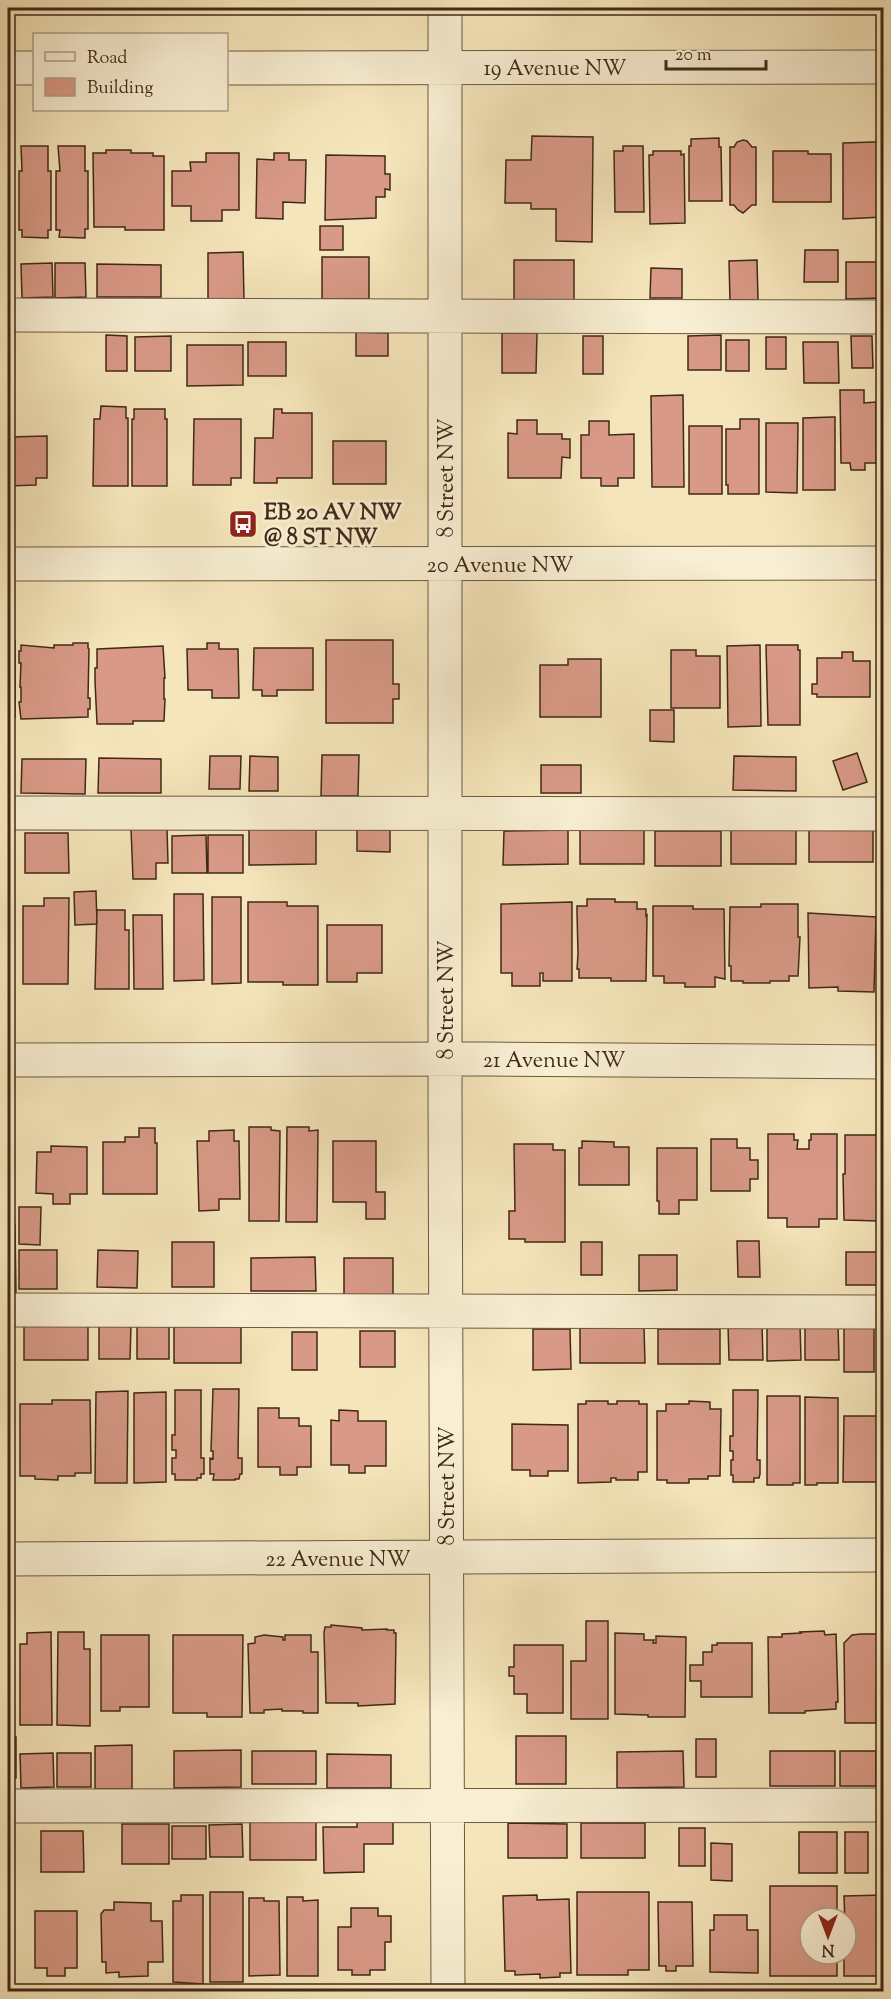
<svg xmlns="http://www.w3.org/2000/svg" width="891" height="1999" font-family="'Sorts Mill Goudy',serif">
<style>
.building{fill:#d89986;stroke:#412917;stroke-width:1.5}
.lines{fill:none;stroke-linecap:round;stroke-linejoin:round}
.minor-casing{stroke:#6e5840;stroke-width:35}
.minor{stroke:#f8eed2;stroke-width:33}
.labels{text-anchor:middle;stroke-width:6;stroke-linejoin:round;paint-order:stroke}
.street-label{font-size:22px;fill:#412917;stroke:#f8eed2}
.poi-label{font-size:22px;font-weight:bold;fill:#412917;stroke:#f8eed2;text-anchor:start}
</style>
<rect width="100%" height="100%" fill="#f5e5ba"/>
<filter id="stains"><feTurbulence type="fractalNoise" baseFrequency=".00333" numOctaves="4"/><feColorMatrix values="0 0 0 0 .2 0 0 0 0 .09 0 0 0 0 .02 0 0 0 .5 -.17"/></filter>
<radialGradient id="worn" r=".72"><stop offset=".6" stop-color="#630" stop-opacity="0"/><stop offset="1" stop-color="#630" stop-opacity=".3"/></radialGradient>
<!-- building -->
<path class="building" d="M532,136L593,137L592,242L556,241V209H531V203H505L506,160H531Z
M719,138V147H721L722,201H689V146H691V139Z
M743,140L747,141L752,147H756V205H752L743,213L738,210L734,205H730V147H734L737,142Z
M874,142H884V217L843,219V143Z
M21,146H48V171H51V230H48V238L22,237V230H19V171H22Z
M58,146H85V171H88V229H85V238L59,237L60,230H56V171H60Z
M623,146H643L644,212H615L614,151H623Z
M106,150H131V153H153V156H164V230H125V227H94L93,153H106Z
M13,151V226H8V152Z
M653,151H681V155L684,154L685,223L650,224L649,155H653Z
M773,151H808V154H831V202H773Z
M206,153H239V210H222V221H191V206H172V171H191L190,162H206Z
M274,153H289V160H306L305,203L283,202V219L256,218L257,159L274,160Z
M326,155L385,156V174H390V190L385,189V197H376V218L325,220Z
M320,226H343V250H320Z
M805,250H838V282H804Z
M243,252L244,300L208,301V253Z
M322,257H369V299H322Z
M514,260H574V300H514Z
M757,260L758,300H730L729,261Z
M846,262H884V298L846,299Z
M52,263L53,297L22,298L21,264Z
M55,263H85L86,297L55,298Z
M8,264H10V300H8Z
M97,264L161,265V297H97Z
M651,268L682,269V298H650Z
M356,332L388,333V356H356Z
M502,333H537L536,373H502Z
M106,335L127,336V371H106Z
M721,335V370H688V336Z
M171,336V371H135V337Z
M583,336H603V374H583Z
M851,336H872L873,368H852Z
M766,337H786V369H766Z
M726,340H749V371H726Z
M878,340H884V376H879Z
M248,342H286V376H248Z
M803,342H838L839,383H804Z
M187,345H243V385L187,386Z
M840,390H864V403L876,402V463H865V470H851L850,463H841Z
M683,395L684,487H652L651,396Z
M101,406L126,407V418H128V486H93L94,419H100Z
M134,409H165V419H167V486H132V419H134Z
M274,409H282V413H312V478H277V483H254L255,438H273Z
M833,417H835V490H803V418Z
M194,419H241V478H231V485H193Z
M740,419H759V494H728V485H726V429H740Z
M517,420H537V434H562V439H570V458L562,457L561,478H508V433L517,434Z
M589,421H609V435L634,434V478H618V486H601V478H581V435H589Z
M766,423H798L797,493L766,492Z
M878,423H884V483H878Z
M689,426H722V494H689Z
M47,436V478H36V485L8,486V437Z
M333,441H386V484H333Z
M326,640H393V684H399V699H393V723H326Z
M8,641H15V717H8Z
M73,643H88V648L89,649L88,698H90V709H88V717L21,719L19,702H21V687H20L21,663H19V651H21V645L54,648V645H73Z
M207,643H219V649H238L239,698H212V690H188L187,649H207Z
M760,645L761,726L728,727L727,646Z
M766,645H798V650H800V725H768Z
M163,646L165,678H164V699H165L164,721H133V724H97L95,681V668H97V649Z
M254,648H313V690H277V696H262V690H253Z
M671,650H696V656H720V708H671Z
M842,652H853V661H870V697H817V694H812V684H817V658H842Z
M568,659H601V717H540V665H568Z
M650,710H674V742L650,741Z
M857,753L867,782L843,790L833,761Z
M322,755H359L358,796H321Z
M210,756H241L240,789H209Z
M250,756L278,757V791H249Z
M734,756L796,757V791L733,790Z
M99,758L161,759V793H98Z
M22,759H86L85,794L21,793Z
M541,765H581V793H541Z
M249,827H316V864L249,865Z
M167,828L168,863H156V879H133L131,829Z
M731,828H796V864H731Z
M873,828V862H809V829Z
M879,828H884V866H880Z
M357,829L390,830V852L357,851Z
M568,830V864L503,865L504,831Z
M580,830H644V864H580Z
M655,831H721V866H655Z
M25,833H68L69,873H25Z
M206,835L207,873H172V836Z
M208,835H243V873H208Z
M96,891L97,924L75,925L74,892Z
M8,893H12V983H8Z
M174,894H203L204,980L174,981Z
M212,897H241V983L212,984Z
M44,898H69L68,984H23V906H44Z
M587,899H615V902H637V909H646V916L647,915L646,981H611V978H579V969H577L578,954L577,912V906H587Z
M248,902H287V906H318V985H283V982H248Z
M572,902V981H543V973H540V986H512V973H501V904Z
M761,904H798V937H800L798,976H789V981H770V983H743V981H731V966H729L730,907H761Z
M653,906H693V909H724L725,979L715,977V987H685V983H664V976H653Z
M97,910H125V930H129V989H95Z
M808,913L876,917L874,992L838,991V987L809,988Z
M133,915H162L163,989H134Z
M327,925H382V973H357V982H327Z
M249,1127H271V1130L280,1131L279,1221H249Z
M287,1127H309V1131L318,1130L317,1222H286Z
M139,1128H155V1143H157V1194H103V1142H125V1137H139Z
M234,1130V1141H239L240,1199H219V1210L199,1211L197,1141H209V1131Z
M768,1134H794V1140H798L797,1149H809V1140H811V1134H837V1219H819V1227H787V1218H768Z
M845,1135H879V1221L844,1220L843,1174H845Z
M8,1136H13V1210H8Z
M711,1139H737V1148H750V1160H758V1179H750V1191H711Z
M333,1141H376V1192H385V1219H366V1202H333Z
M582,1141L614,1142V1147H629V1185H579V1148H582Z
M514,1144H553V1150H565V1242H525V1239H509V1211H515Z
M51,1146L87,1147V1194H70V1204H53V1194L36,1193L37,1152H51Z
M657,1148H697V1200H679V1214H659V1201H657Z
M19,1207H41L40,1245L19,1244Z
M8,1224H15L16,1293H8Z
M737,1241H759L760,1277H738Z
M172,1242H214V1287H172Z
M581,1242H602V1275H581Z
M19,1250H57V1289H19Z
M98,1250L138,1251L137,1288L97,1287Z
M846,1252H879V1285H846Z
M639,1255H677V1290L639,1291Z
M315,1257L316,1291H251V1258Z
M344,1258H393V1295H344Z
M137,1324L169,1325V1359H137Z
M762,1324L763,1360H729L728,1325Z
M800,1324L801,1360L767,1361V1325Z
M838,1324L839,1360H805V1325Z
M99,1325H131L130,1359H99Z
M24,1326H88V1360H24Z
M174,1326L241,1327V1363H174Z
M8,1327H12V1361H8Z
M644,1327L645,1363H580V1328Z
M844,1327H874V1372H844Z
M877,1328H884V1368H877Z
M533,1329H570L571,1369L533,1370Z
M658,1329H720V1364H658Z
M360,1331H395V1367H360Z
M292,1332H317V1370H292Z
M213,1389H239L238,1458H242V1474H240L239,1479H235V1480H213L214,1474H210V1458L213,1459V1451H211Z
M175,1390H201V1458H204V1474H201V1478H197V1480H175V1474H172V1458H176V1450H172V1435H175Z
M733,1390H758L757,1460H760V1474L759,1478H754V1482H733V1475H731V1460H733V1451H730V1436H733Z
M128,1391L127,1483H95L96,1392Z
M166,1392V1482L134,1483V1393Z
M8,1395H13V1466H8Z
M767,1396H800V1483H793V1485H767Z
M805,1397L838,1398V1483H817V1485H805Z
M52,1400H90L91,1473H75V1476H58V1480L35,1479V1476H20V1404H52Z
M586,1401H608V1404H617V1401H639V1404H647V1472H638V1480H616V1478H611V1482L578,1483V1404H586Z
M689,1401L710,1402V1409H721L720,1476H708V1479H689V1483H667V1480H657V1411H666V1404H689Z
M258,1408H279V1418H299V1426H311V1467H297V1475H280V1467H258Z
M339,1410L358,1411V1421H386V1466H365V1473H349V1465H331V1420L339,1421Z
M844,1416H884V1482H843Z
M512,1424L568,1425V1471H548V1476H530V1470H512Z
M586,1621H608V1719H571V1661H586Z
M331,1625L362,1628V1630L387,1629V1630H394V1633H396L395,1704L358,1706V1703H326L324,1633L325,1627H331Z
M824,1631L825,1635L836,1634L838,1702H836V1709L805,1711V1713H769L768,1637H782V1634L801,1633L800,1632Z
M51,1632L52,1725H20V1644H27V1633Z
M58,1632H84V1649H90V1726L57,1725Z
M615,1633L644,1634V1640H654L653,1643H656V1636L686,1637L685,1717H648V1715L615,1714Z
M861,1634H877L876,1723H845L844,1643L852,1635Z
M101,1635H149V1707H120V1711H101Z
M173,1635H243L242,1717H207V1713H173Z
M264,1635L283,1637V1640H285V1635H311V1652H318V1713H303V1711H282V1709L264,1710V1713H250L248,1644L255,1643V1637Z
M717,1643H752V1697H701V1681H690V1665H703V1652H712V1645H717Z
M514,1645H563V1713H527V1694H514V1676H509V1667H514Z
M516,1736H566V1784H516Z
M8,1737H16V1778H8Z
M696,1739H716V1777H696Z
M879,1742H884V1778H878Z
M132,1745V1789H95V1746Z
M241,1750V1787L174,1788V1751Z
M252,1751H316V1784H252Z
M683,1751L684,1787L617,1788V1752Z
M770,1751H835V1786H770Z
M840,1751H876V1786H840Z
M53,1753L54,1787L21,1788L20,1754Z
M57,1753H91V1787H57Z
M327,1754L391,1755V1788H327Z
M250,1821H316V1860H250Z
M357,1822H393V1844H364V1872L324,1873L323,1827H357Z
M508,1823L567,1824V1858H508Z
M581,1823H645V1858H581Z
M122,1824H169V1864H122Z
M242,1824L243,1857H210L209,1825Z
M172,1826H206V1859H172Z
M679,1828H705V1866H679Z
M41,1831H83L84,1872H41Z
M799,1832H837V1873H799Z
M845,1832H868V1873H845Z
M711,1843L732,1844V1881L711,1880Z
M770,1886H837V1918H810V1954H837V1976H770Z
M210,1892H243V1982H210Z
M577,1892H649V1970H628V1975H577Z
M181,1895H203V1984L173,1982V1901H181Z
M537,1895V1900L569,1899L571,1973H560V1977L540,1978V1974L515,1975V1971H505L503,1896Z
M884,1895V1976H844V1954H846L844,1896Z
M287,1897H303V1901L318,1900V1976H287Z
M249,1898H264V1901H279L280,1975L249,1976Z
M114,1902L151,1903V1921H162L163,1962H148V1976L119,1977V1972L106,1973V1962H102L101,1914L104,1910H114Z
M658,1902H692L693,1966H676V1971H666V1966H659Z
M351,1908H378V1916H391V1942H385V1970H370V1975H352V1970H338V1927H351Z
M35,1911H77V1968H65V1976H47V1968H35Z
M714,1915H747V1930H758V1973L710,1972V1930H714Z"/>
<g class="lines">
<!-- minor casing -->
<g class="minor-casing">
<path id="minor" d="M445,8V1093L448,1992
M8,68H34
M226,68L884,67
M8,315L884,317
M8,564L884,563
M8,813L884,814
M8,1060L487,1059L884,1062
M8,1310L884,1312
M8,1559L884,1555
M8,1806L884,1805"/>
</g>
<!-- minor -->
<use href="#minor" class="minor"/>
</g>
<!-- icons -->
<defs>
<g id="bus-square" transform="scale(1.5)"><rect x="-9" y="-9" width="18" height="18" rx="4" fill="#8f2418" stroke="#f8eed2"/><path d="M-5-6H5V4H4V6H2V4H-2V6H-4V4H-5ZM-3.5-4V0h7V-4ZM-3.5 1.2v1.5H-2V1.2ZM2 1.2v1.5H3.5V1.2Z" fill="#fff"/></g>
</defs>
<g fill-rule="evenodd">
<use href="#bus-square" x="243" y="524"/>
</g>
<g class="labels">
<!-- street labels -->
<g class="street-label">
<text x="555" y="75">19 Avenue NW</text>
<text transform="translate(445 478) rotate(-90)" y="8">8 Street NW</text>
<text x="500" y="572">20 Avenue NW</text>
<text transform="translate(445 1000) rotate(-90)" y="8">8 Street NW</text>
<text x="554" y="1067">21 Avenue NW</text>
<text transform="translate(446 1486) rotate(-90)" y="8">8 Street NW</text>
<text x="338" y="1566">22 Avenue NW</text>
</g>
<!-- poi labels -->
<g class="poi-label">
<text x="264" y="519">EB 20 AV NW<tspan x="264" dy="25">@ 8 ST NW</tspan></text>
</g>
</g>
<!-- margin -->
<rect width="891" height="1999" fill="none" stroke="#f5e5ba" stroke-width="30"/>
<rect x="9" y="9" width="873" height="1981" fill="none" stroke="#412917" stroke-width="3"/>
<rect x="15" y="15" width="861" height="1969" fill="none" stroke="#412917" stroke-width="1.5"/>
<!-- legend -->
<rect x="33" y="33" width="195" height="78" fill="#f8eed2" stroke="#af9f87" stroke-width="1.5"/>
<rect x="45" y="52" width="30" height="9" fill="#f8eed2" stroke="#af9f87" stroke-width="1.5"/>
<text x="87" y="63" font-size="18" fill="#412917">Road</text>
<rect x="45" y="78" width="30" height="18" fill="#d89986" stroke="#af9f87" stroke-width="1.5"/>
<text x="87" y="93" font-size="18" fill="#412917">Building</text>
<!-- north arrow -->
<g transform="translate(828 1936) rotate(180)"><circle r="28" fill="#f8eed2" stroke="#af9f87" stroke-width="1.5"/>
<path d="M0-4.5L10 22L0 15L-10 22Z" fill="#8f2418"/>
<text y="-9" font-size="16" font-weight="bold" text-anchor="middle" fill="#412917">N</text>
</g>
<!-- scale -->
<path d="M666 60v9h100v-9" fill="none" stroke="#412917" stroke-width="3"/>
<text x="675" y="60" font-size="18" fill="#412917" stroke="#f8eed2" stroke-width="4.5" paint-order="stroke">20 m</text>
<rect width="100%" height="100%" filter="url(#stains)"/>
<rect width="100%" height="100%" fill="url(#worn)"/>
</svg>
